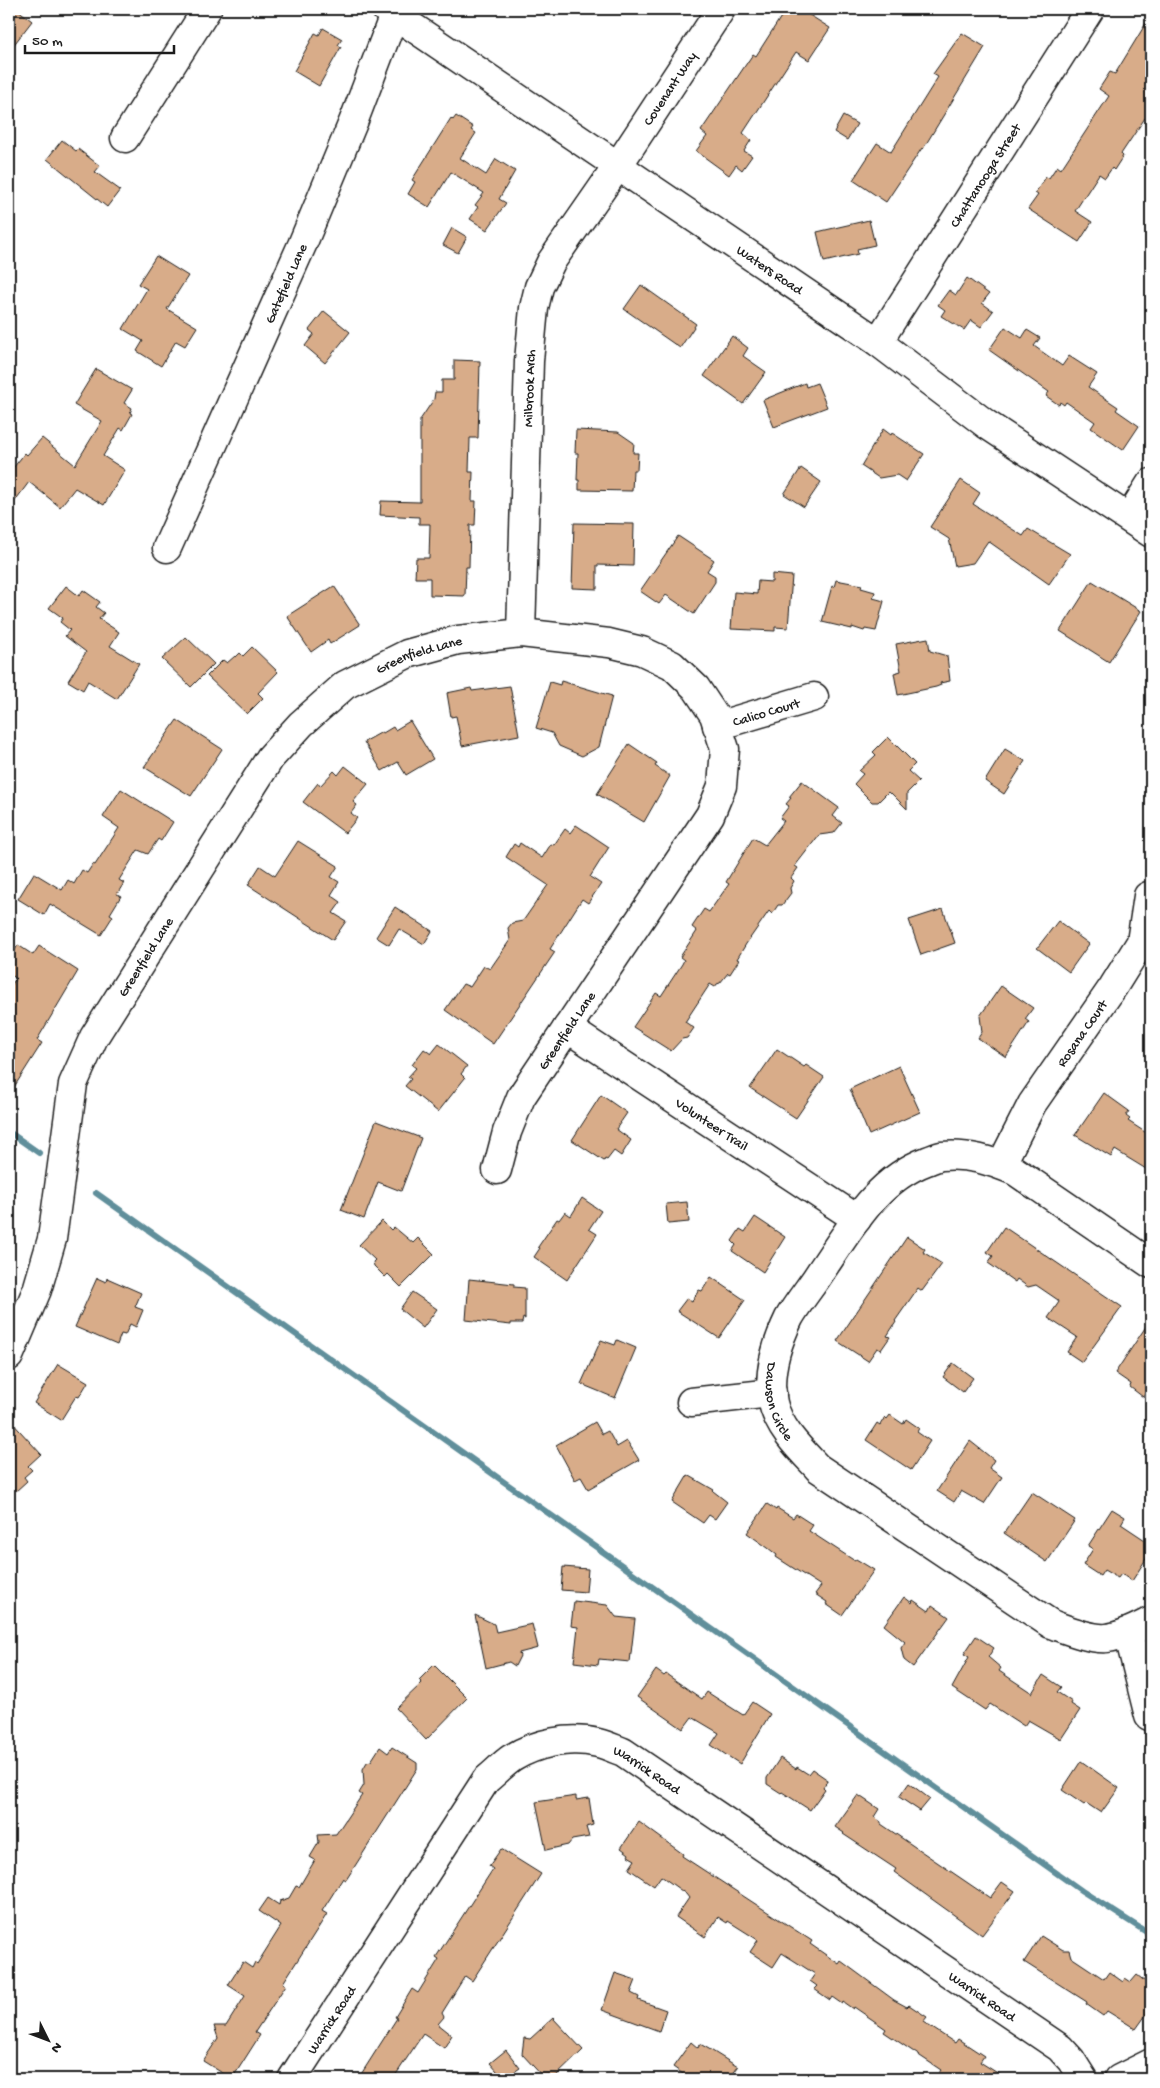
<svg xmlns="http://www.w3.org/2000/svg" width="1160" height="2088" font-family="'Gochi Hand',sans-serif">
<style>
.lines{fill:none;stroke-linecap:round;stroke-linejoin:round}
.stream{stroke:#618f9b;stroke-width:6}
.building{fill:#d8ac89;stroke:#1c1c1c}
.minor-casing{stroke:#1c1c1c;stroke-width:31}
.minor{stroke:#fff;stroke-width:28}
.labels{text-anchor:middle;stroke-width:4;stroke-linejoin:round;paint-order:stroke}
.street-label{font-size:14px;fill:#1c1c1c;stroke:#fff}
</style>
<rect width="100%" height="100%" fill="#fff"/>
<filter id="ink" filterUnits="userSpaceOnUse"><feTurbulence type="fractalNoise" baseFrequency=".02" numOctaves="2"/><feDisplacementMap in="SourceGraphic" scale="10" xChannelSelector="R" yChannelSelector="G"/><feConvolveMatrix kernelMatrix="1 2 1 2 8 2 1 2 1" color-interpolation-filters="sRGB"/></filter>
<g filter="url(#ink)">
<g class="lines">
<!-- stream -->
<path class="stream" d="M9,1132L39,1153
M96,1193L1082,1891L1151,1935"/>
</g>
<!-- building -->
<path class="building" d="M9,9H17L32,21L9,51Z
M786,9H800L830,28L809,60L796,52L743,133L751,140L744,151L752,156L742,170L736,165L729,175L696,151L707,136L701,131L753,54L756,56Z
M1151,15V122L1145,118L1121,154L1123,156L1114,170L1112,168L1105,178L1099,174L1075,211L1092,222L1079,242L1028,209L1038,195L1035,193L1046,177L1049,178L1057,166L1061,169L1109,96L1099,89L1110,72L1115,74Z
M323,28L342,39L338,45L341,47L319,86L294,71L315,33L319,35Z
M962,33L985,47L923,149L922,148L886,202L853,180L877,143L891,152L938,77L933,74Z
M456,116L473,127L471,130L476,133L460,158L486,175L496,159L515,171L499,199L506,203L487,230L470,219L478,207L475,205L484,193L451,172L429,207L408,194L415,182L412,180L451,118L453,120Z
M843,116L857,124L847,140L834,132Z
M62,140L76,151L78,149L100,166L95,172L120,190L107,207L47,159Z
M869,220L875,245L857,249L858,254L824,262L817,232Z
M452,228L467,237L458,253L443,245Z
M156,256L188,276L167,309L197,327L185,346L176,341L161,366L137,351L143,341L123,329L147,289L138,284Z
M967,278L989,294L982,303L993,311L981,327L971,320L964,330L941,316L945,310L938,305L949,290L956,295Z
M641,285L696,324L680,348L624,309Z
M324,311L350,332L325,363L305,346L314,334L309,330Z
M1005,327L1022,338L1027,330L1040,338L1034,346L1062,366L1069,356L1097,374L1088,387L1118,407L1116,410L1139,426L1123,450L1091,428L1095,422L1066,402L1064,405L1060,402L1059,405L1046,396L1049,392L989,350Z
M732,336L748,348L743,356L766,372L743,404L704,376Z
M454,360L480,361L478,438H470L469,472H473L472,501H476L475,525H470L469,567H466L465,596L430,595V578H415L416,558H429L430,524H419V517L380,515L381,501L420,502V420L434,399L435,392H442V380H454Z
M96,369L132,390L124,403L132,408L130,413L132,414L123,430L120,428L103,456L125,470L104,505L75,488L60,507L29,482L9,509V473L25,453L27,455L42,438L75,465L102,421L74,405Z
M805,383L806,387L817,383L827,407L774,427L763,400Z
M883,429L891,435L892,433L924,454L906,481L897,475L879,478L861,466Z
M576,430L618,432L634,443L633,453H638L637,470H633L632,491L579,490V480H577L578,453H575Z
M801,468L821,482L804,507L784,494Z
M961,480L980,493L973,504L1023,536L1028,529L1070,554L1049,584L988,541L973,563L955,566L949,539L930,527Z
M574,523L634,524L633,566L597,565V589L572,588Z
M678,536L714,560L707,571L715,576V582L694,614L666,595L659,604L640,591Z
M772,574L792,576L788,628L775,627V631L731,629L734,592L757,594L758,581L772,582Z
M836,580L862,585L861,588L875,592L873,598L884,601L876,631L865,629L864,631L852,627V629L822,622L832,586L834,587Z
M1092,581L1141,611L1109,662L1060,631Z
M66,586L79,596L83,590L100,602L96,607L104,613L99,619L119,632L110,646L139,664L117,699L88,681L83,690L68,681L86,652L65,636L70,630L60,622L63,618L49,608Z
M334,586L360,625L330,644L328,640L311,652L287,616Z
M186,637L214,664L191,687L162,659Z
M928,638L930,651L947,656L950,681L940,683L941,685L936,687L898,695L894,673L901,671L896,644Z
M252,647L278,672L258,693L263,698L247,714L207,676L223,660L227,663L235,656L236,657L240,653L243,656Z
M561,681L612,696L599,747L582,756L559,746L552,733L536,728L550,682L560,685Z
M510,686L519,735L462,746L456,716L451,717L447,693L471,688L472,691Z
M177,720L222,749L191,796L144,767Z
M410,721L433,759L406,775L398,762L382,771L364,742L382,732L383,733L393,727L395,730Z
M888,737L915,764L908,771L919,781L907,793V809L891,793L890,794L888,792L878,802H872L854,784L863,774L859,771L876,755L873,752Z
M629,744L657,763L655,766L670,776L644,822L597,794Z
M1005,749L1025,761L1004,794L985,781Z
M345,766L368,784L353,802L357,805L351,813L357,818L345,833L303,802L318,783L320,786L334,771L338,775Z
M802,781L839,808L833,816L842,823L834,833L819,835L795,866L798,868L791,878L794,881L790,888L791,893L782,905H778L772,914L769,911L746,944L737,959L739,960L730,974L728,973L720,983L717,984L715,987L710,984L685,1022L694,1028L687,1038L682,1039L671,1051L633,1027L656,993L661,996L682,964L684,960L680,957L697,931L692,927L704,909L709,912L729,884L726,882L753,838L765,845L784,821L780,818L789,806L786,804L791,798L789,797Z
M121,789L173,822L161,841L158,839L148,854L138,850L119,880L124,883L117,894L121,896L110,914L113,916L101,935L50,904L44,915L18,899L34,873L62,890L68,880L74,884L82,870L87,873L93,864L95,865L119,828L103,817Z
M576,825L609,847L590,877L601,884L588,903L582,899L550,949L555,952L493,1044L445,1010L463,984L470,987L484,966L490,969L510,940L508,928L512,923L523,921L548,885L506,857L514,844L518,847L520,843L542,858L551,844L554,845L565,829L570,833Z
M298,841L338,866L331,877L339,882L331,895L341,902L333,913L346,921L333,940L248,885L260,866L275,876Z
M395,907L432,931L424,944L399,929L389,945L376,937Z
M943,909L955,943L921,955L909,920Z
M1058,921L1089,944L1069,972L1037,948Z
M18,945L33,955L39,946L78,971L37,1040L42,1043L9,1095V989L16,978L9,974V960Z
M1001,986L1033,1008L1025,1019L1029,1022L1006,1057L978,1038L982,1032L980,1016Z
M439,1044L467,1066L461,1074L465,1078L438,1112L405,1086L411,1079L408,1077L416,1068L412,1065L424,1049L431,1054Z
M777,1049L804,1067L806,1065L824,1077L796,1118L750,1088Z
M899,1066L920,1112L869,1135L850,1089Z
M1104,1093L1129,1111L1126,1116L1130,1119L1128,1121L1151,1136V1172L1115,1150L1111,1157L1075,1135Z
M601,1095L627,1113L616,1129L631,1140L621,1156L614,1151L607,1160L605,1159L604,1161L572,1140Z
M376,1121L421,1138L401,1191L378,1182L364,1219L341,1210Z
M582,1198L601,1211L589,1229L597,1234L567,1280L534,1257L540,1248L538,1247L557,1219L559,1220L565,1212L571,1216Z
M687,1202L689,1222L668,1224L666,1204Z
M755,1217L785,1237L763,1272L732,1251L736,1245L732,1241L740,1229L745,1232Z
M382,1221L391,1230L394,1227L413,1243L418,1238L434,1254L401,1287L388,1274L385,1277L374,1266L373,1262L375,1260L359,1245Z
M1004,1227L1122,1307L1082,1362L1067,1352L1077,1337L1048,1318L1059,1302L1058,1300L1036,1285L1028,1287L1017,1279L1015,1282L988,1263L993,1256L987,1252Z
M907,1237L925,1249L923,1252L942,1264L922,1291L918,1288L895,1321L896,1322L887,1336L890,1337L881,1350L877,1348L868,1361L837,1341Z
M711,1277L745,1300L719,1338L677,1311L687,1298L692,1301L699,1290L702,1291Z
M97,1278L106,1282L107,1278L141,1293L135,1307L143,1310L136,1327L130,1324L125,1335L121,1334L117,1345L75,1327Z
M469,1279L514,1284V1287L525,1288V1319L523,1318L522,1323H511V1325L466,1320Z
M412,1292L437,1309L423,1328L400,1309Z
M1151,1319V1385L1143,1397L1130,1387L1131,1384L1115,1373Z
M601,1340L615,1345L617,1340L636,1348L615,1398L581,1384Z
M953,1363L973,1378L963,1392L943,1377Z
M58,1364L88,1382L79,1397L76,1396L61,1420L34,1403Z
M890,1415L903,1424L906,1419L919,1428L917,1432L930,1441L911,1470L866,1440L877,1423L880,1425L885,1417L887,1419Z
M9,1419L41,1454L28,1466L32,1470L24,1477L27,1481L16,1491L13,1487L9,1491Z
M595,1422L602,1434L608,1431L617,1447L627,1441L639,1460L588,1489L581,1477L575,1480L556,1445Z
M970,1441L994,1460L989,1468L1002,1477L984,1504L961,1491L954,1502L937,1491Z
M688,1475L714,1490L713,1491L727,1502L715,1519L709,1515L703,1523L672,1502Z
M1032,1492L1075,1520L1047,1562L1004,1533Z
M767,1504L776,1510L777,1508L793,1518L796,1514L813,1525L809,1531L855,1561L856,1559L874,1570L842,1615L826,1604L827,1602L815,1594L821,1586L776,1557L777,1555L768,1548L747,1533Z
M1112,1509L1125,1517L1121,1524L1151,1544V1551L1132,1581L1121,1574L1118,1578L1104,1570L1100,1576L1083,1565L1093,1549L1088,1546Z
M563,1567L588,1569L586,1592L561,1590Z
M904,1597L912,1603L913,1600L929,1611L932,1605L949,1617L913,1667L904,1660L901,1648L905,1642L884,1625Z
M574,1601L607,1605L616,1617L635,1619L630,1662L599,1659L598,1665L574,1662L578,1627L571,1626Z
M475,1615L494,1624L496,1632L532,1624L538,1648L519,1653L520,1656L515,1666L509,1662L486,1668Z
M976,1636L994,1648L988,1657L1001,1668L999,1671L1032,1693L1043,1675L1061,1687L1057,1692L1072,1702L1071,1704L1080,1710L1061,1739L1028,1720L1024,1726L990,1704L985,1710L952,1688L969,1657L964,1654Z
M434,1665L467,1698L426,1740L396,1708L422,1683L419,1680Z
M656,1670L664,1676L666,1674L702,1699L707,1692L743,1715L752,1702L770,1714L740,1764L711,1745L719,1733L692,1717L683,1729L637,1697Z
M380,1747L388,1753L392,1747L417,1763V1769L346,1880L343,1878L322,1911L327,1914L283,1983L286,1985L255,2032L260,2035L232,2079L203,2061L218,2038L214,2026H226L245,1996L228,1985L243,1962L252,1968L255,1962L257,1964L281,1926L259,1911L268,1898L279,1905L280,1901L289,1898L296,1886L299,1887L315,1860L310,1857L319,1842L318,1835L336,1834L362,1795L359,1793L364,1785L363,1769L367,1762L371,1761Z
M780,1758L796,1769L797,1767L808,1774L812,1769L828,1780L823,1787L825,1789L810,1810L782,1792L781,1793L767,1784V1778Z
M1081,1761L1119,1788L1101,1813L1086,1803L1084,1805L1062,1790Z
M909,1783L930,1799L920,1811L899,1797Z
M858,1795L879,1809L874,1817L881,1822V1824L990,1898L1002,1882L1015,1891L982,1935L894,1872L896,1869L843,1834L844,1833L835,1827Z
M576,1796V1800L589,1798L593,1825L586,1827L589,1837L572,1840L568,1845L546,1850L536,1802Z
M639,1822L683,1854L682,1856L812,1941L810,1944L839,1964L841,1961L894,2000L907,2007L909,2005L927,2017L923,2022L955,2043L958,2039L984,2056L980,2062L1007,2079H935L941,2070L884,2032L886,2029L854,2007L853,2009L843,2002L842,2004L832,1997L830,2000L814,1989L817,1986L810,1981L815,1974L782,1953L773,1967L750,1952L758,1940L728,1921L727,1923L718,1917L705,1937L676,1917L689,1898L686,1894L661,1876L654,1886L629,1869L635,1860L628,1856L629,1854L621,1848Z
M501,1849L541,1874L472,1981L465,1976L442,2013L444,2017L438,2024L452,2035L444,2048L423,2034L393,2079H358L397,2018L395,2017L412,1989L418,1993L439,1959L436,1957L493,1869L489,1866Z
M1041,1936L1063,1950H1069L1071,1957L1104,1979L1109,1972L1123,1982L1125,1978L1131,1982L1137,1975L1151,1986V2008L1136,2029L1107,2011L1103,2016L1086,2004L1087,2002L1024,1962Z
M615,1973L636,1980L631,1993L639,1997L638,2000L666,2010L659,2031L602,2010Z
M553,2018L583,2050L553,2079H545L522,2054L524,2038L530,2039Z
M691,2042L698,2048L700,2044L709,2049L738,2067L729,2079H690L673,2067Z
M506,2050L520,2068L504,2079L490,2063Z"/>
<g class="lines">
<!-- minor casing -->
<g class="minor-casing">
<g id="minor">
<path id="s1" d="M386,9L878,342L986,424L1151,533"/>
<path d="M125,138L207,9"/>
<path id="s2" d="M878,342L1090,9"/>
<path d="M1129,518L1151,483"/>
<path id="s3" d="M167,548L302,245L354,120L394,15"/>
<path id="s4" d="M521,633L529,361L534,308L539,287L551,262L617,167L721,9"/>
<path id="s5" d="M717,726L814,697"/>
<path id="s6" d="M567,1028L857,1219"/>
<path id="s7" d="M1001,1165L1032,1104L1113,987L1141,942L1148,896"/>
<path id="s8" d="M1151,1264L1015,1171C991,1161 968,1153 941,1156C937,1157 932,1159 927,1161C876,1180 850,1229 821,1271C811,1287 798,1302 789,1318C777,1343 767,1375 773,1403C779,1429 800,1449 818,1468L1051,1624C1065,1629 1092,1640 1107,1638C1123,1636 1137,1628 1151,1621"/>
<path id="s9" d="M9,1356L37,1290L52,1239L73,1084L94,1037L270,758L301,724L345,685L407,654L458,640L521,633L609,643L642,651L672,665L696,688L714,715L725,749L722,786L710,815L521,1097L507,1132L497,1170"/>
<path d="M691,1402L772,1393"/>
<path d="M1128,1632L1149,1716"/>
<path id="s10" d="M292,2079L486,1780C495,1773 503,1764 512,1758C536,1743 570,1736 598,1743C606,1745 615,1749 623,1752L1060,2048L1071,2060L1083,2079"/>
<path d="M1119,2079L1151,2063"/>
</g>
</g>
<!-- minor -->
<use href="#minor" class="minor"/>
</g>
</g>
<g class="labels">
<!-- street labels -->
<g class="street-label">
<text dy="5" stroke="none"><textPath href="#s4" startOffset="585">Covenant Way</textPath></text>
<text dy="5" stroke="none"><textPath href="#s2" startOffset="198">Chattanooga Street</textPath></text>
<text dy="5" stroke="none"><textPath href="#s1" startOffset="464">Waters Road</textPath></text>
<text dy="5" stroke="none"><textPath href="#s3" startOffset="290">Gatefield Lane</textPath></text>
<text dy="5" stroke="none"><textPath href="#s4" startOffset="245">Milbrook Arch</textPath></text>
<text dy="5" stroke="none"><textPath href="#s9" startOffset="848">Greenfield Lane</textPath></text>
<text dy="5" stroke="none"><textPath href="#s5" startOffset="51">Calico Court</textPath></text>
<text dy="5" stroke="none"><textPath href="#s9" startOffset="428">Greenfield Lane</textPath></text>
<text transform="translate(566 1030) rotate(-56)" y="5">Greenfield Lane</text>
<text dy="5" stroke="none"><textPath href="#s7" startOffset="155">Rosana Court</textPath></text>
<text dy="5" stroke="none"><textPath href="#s6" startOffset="174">Volunteer Trail</textPath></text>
<text dy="5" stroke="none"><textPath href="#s8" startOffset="556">Dawson Circle</textPath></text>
<text dy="5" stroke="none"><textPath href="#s10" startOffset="536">Warrick Road</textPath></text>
<text dy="5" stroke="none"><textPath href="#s10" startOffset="941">Warrick Road</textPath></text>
<text dy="5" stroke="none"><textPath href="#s10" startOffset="71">Warrick Road</textPath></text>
</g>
</g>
<!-- margin -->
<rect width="1160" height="2088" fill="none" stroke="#fff" stroke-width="30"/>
<rect x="15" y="15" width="1130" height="2058" fill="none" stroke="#1c1c1c" stroke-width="2" filter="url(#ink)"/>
<!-- north arrow -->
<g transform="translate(48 2040) rotate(132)" stroke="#ffffff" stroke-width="4" paint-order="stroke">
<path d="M0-4L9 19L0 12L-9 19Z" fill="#1c1c1c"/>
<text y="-8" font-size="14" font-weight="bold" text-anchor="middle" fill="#1c1c1c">N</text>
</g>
<!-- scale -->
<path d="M25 45v8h149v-8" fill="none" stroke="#1c1c1c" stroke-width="2.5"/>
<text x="32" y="45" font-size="15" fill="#1c1c1c" stroke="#ffffff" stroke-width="4" paint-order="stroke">50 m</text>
</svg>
